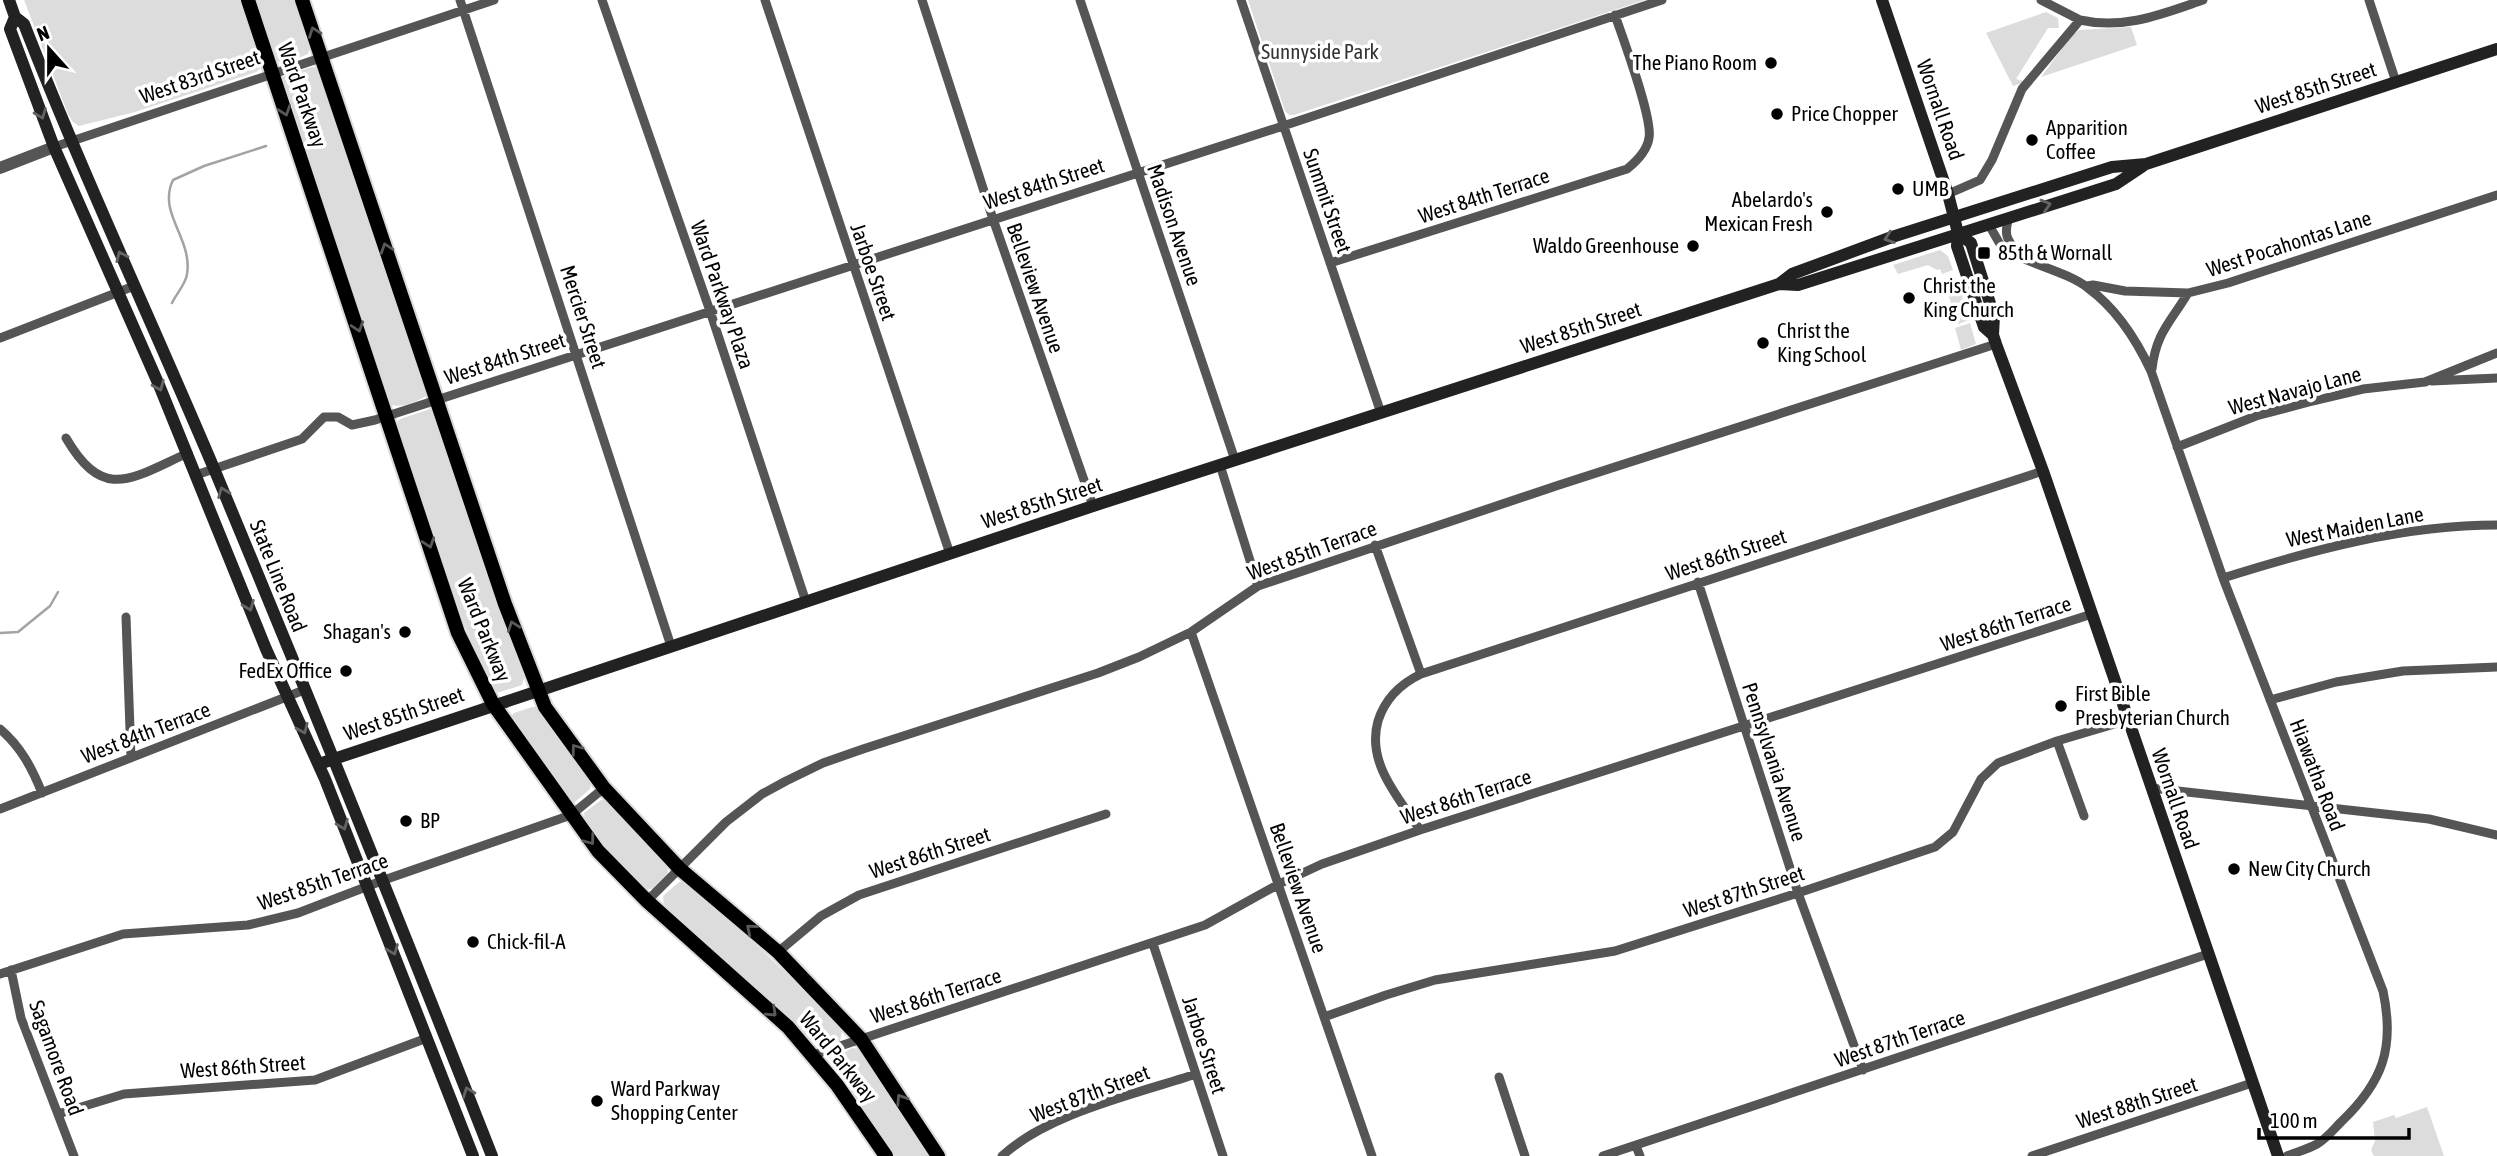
<svg xmlns="http://www.w3.org/2000/svg" width="2497" height="1156" font-family="'Asap Condensed',sans-serif">
<style>
.green{fill:#dcdcdc}
.lines{fill:none;stroke-linecap:round;stroke-linejoin:round}
.stream{stroke:#a3a3a3;stroke-width:2.5}
.primary-casing{stroke:#dbdbdb;stroke-width:18}
.minor{stroke:#555;stroke-width:9}
.tertiary{stroke:#555;stroke-width:12}
.secondary{stroke:#222;stroke-width:12}
.primary{stroke:#000;stroke-width:14}
.oneway{stroke:#595959}
.oneway2{stroke:#646464}
.poi-dot{fill:#000;stroke:#fff;stroke-width:2.5}
.labels{text-anchor:middle;stroke-width:7;stroke-linejoin:round;paint-order:stroke}
.park-label{font-size:21px;fill:#333;stroke:#fff}
.poi-label{font-size:21px;fill:#000;stroke:#fff;text-anchor:start}
.street-label{font-size:21px;fill:#000;stroke:#fff}
</style>
<rect width="100%" height="100%" fill="#fff"/>
<!-- green -->
<path class="green" d="M24,0H240L262,62L261,68L256,72L135,112L79,126L73,122L68,114Z
M254,0H294L310,46L308,54C297,58 283,67 273,59Z
M1248,0H1645L1294,115H1289L1285,111Z
M2046,12L2058,18L2059,28H2048L2016,79L2023,81V83L2013,86L1986,33Z
M2131,27L2137,45L2041,77L2072,35L2079,30Z
M312,67L317,68L427,391L426,396C417,402 401,408 391,405L388,401L281,80L283,76Z
M1940,250L1948,256L1953,270L1942,274L1940,269L1937,270L1928,265L1898,274L1893,265Z
M1956,278L1970,320L1958,324L1944,282Z
M1970,323L1976,344L1961,350L1955,328Z
M430,409L434,413L469,521L524,678L522,685L500,692L492,691L464,623L397,429V422L400,419Z
M532,707H537L591,783L590,789L574,803L569,802L510,718L514,713Z
M601,800L606,801L667,867L668,873L652,889H646L640,884L586,825L584,813Z
M679,882H684L767,955L839,1025L842,1031L840,1041L824,1047L810,1040L753,986L664,907L663,896Z
M852,1048L858,1049L869,1063L932,1156H895L834,1067L832,1062L835,1058Z
M2427,1107L2444,1156H2374L2371,1150L2375,1141L2373,1122L2394,1115L2396,1118Z"/>
<g class="lines">
<!-- stream -->
<path class="stream" d="M172,303C176,294 186,284 187,274C193,239 157,213 173,180L204,166L266,146
M0,633L18,632L50,606L58,592"/>
<!-- primary casing -->
<g class="primary-casing">
<path id="primary" d="M248,0L458,633L493,704L598,851L647,901L788,1027L837,1085L886,1156
M302,0L505,604L545,707L604,788L680,869L778,952L861,1039L938,1156"/>
</g>
<!-- minor -->
<path class="minor" d="M460,0L671,646
M602,0L710,311L806,602
M765,0L950,554
M922,0L993,219L1093,506
M1080,0L1235,460
M1241,0L1381,413
M2041,0L2080,20
M2369,0L2396,82
M54,147L494,0
M1948,194L1980,180L1992,160L2022,89L2080,20C2124,30 2162,14 2203,0
M2009,217C2002,240 2010,241 2022,258
M1988,224C2000,241 2000,254 2022,258C2042,267 2072,275 2088,288C2117,309 2136,339 2151,371L2223,578L2383,991C2395,1048 2383,1082 2341,1122C2334,1129 2326,1139 2317,1144C2308,1149 2297,1152 2287,1156
M1330,263L1627,169C1637,161 1647,151 1649,138C1653,118 1623,39 1615,15
M2087,286L2093,285L2125,291L2188,293L2228,283L2497,195
M0,338L134,286
M2152,369C2156,333 2170,323 2188,293
M2432,381L2497,378
M66,438C104,503 132,478 188,453
M2177,447L2256,416L2309,402L2363,389L2425,382L2497,353
M1220,465L1258,586
M196,475L302,439L324,417H338L352,425L375,420L1283,126L1662,0
M1375,545L1421,674
M2223,578C2312,550 2403,525 2497,525
M1698,582L1798,893L1863,1070
M126,617L131,758
M1191,632L1372,1156
M2270,700L2336,682L2403,671L2497,667
M0,729C21,747 32,768 42,793
M2057,741L2084,816
M2151,788L2429,819L2497,835
M0,809L304,690
M1420,830C1399,798 1366,763 1378,721C1385,699 1400,684 1421,674L2043,471
M647,901L726,822L762,794L786,781L823,763L863,749L1098,673L1139,657L1191,632L1258,586L1559,485L1996,344
M1153,944L1223,1156
M778,952L821,916L859,895L1106,814
M11,970L21,1018L74,1156
M0,974L123,934L248,925L298,913L384,880L571,815L604,788
M1324,1017L1386,995L1435,980L1615,951L1798,893L1935,847L1953,832L1981,779L1998,763L2057,741L2128,720
M813,1055L1205,925L1279,884L1322,864L1420,830L2092,614
M1499,1077L1525,1156
M58,1114L124,1094L315,1080L427,1038
M1636,1146L1640,1156
M1002,1156C1048,1113 1136,1094 1196,1074
M1603,1156L2208,954
M2032,1156L2252,1083"/>
<!-- tertiary -->
<path class="tertiary" d="M0,168L54,147"/>
<!-- secondary -->
<path class="secondary" d="M9,0L15,17L24,24C83,175 152,322 215,471C310,699 402,927 492,1156
M1882,0L1948,194L1958,233L1957,246L1984,327L1993,335L1996,344L2043,471L2278,1156
M15,17L10,29L54,147L159,385L266,649L325,779L473,1156
M1958,233L1971,243L1994,316L1993,335
M1779,284L1798,285L2116,184L2143,166
M319,764L1093,506L1779,284L1792,274L1892,237L2112,167L2146,164L2497,49"/>
<!-- primary -->
<use href="#primary" class="primary"/>
</g>
<!-- one-way arrows -->
<defs><path id="oneway-chevron" d="M-2-3.5L2.5 0L-2 3.5" fill="none" stroke-width="1.6" stroke-linecap="round" stroke-linejoin="round" transform="scale(1.75)"/></defs>
<g class="oneway">
<use href="#oneway-chevron" transform="translate(314 32) rotate(-110)"/>
<use href="#oneway-chevron" transform="translate(285 111) rotate(71)"/>
<use href="#oneway-chevron" transform="translate(386 248) rotate(-108)"/>
<use href="#oneway-chevron" transform="translate(358 327) rotate(72)"/>
<use href="#oneway-chevron" transform="translate(429 543) rotate(72)"/>
<use href="#oneway-chevron" transform="translate(513 626) rotate(-110)"/>
<use href="#oneway-chevron" transform="translate(576 749) rotate(-127)"/>
<use href="#oneway-chevron" transform="translate(590 840) rotate(53)"/>
<use href="#oneway-chevron" transform="translate(751 929) rotate(-140)"/>
<use href="#oneway-chevron" transform="translate(772 1012) rotate(43)"/>
<use href="#oneway-chevron" transform="translate(901 1099) rotate(-123)"/>
</g>
<g class="oneway2">
<use href="#oneway-chevron" transform="translate(41 114) rotate(69)"/>
<use href="#oneway-chevron" transform="translate(2046 205) rotate(-17)"/>
<use href="#oneway-chevron" transform="translate(1889 238) rotate(161)"/>
<use href="#oneway-chevron" transform="translate(121 256) rotate(-114)"/>
<use href="#oneway-chevron" transform="translate(159 386) rotate(67)"/>
<use href="#oneway-chevron" transform="translate(223 492) rotate(-112)"/>
<use href="#oneway-chevron" transform="translate(249 606) rotate(68)"/>
<use href="#oneway-chevron" transform="translate(303 729) rotate(66)"/>
<use href="#oneway-chevron" transform="translate(343 825) rotate(68)"/>
<use href="#oneway-chevron" transform="translate(393 950) rotate(69)"/>
<use href="#oneway-chevron" transform="translate(468 1092) rotate(-111)"/>
</g>
<!-- markers -->
<g class="poi-dot">
<circle cx="1771" cy="63" r="7"/>
<circle cx="1777" cy="114" r="7"/>
<circle cx="2032" cy="140" r="7"/>
<circle cx="1898" cy="189" r="7"/>
<circle cx="1827" cy="212" r="7"/>
<circle cx="1693" cy="246" r="7"/>
<rect x="1977" y="246" width="14" height="14" rx="3.5"/>
<circle cx="1909" cy="298" r="7"/>
<circle cx="1763" cy="343" r="7"/>
<circle cx="405" cy="632" r="7"/>
<circle cx="346" cy="671" r="7"/>
<circle cx="2061" cy="706" r="7"/>
<circle cx="406" cy="821" r="7"/>
<circle cx="2234" cy="869" r="7"/>
<circle cx="473" cy="942" r="7"/>
<circle cx="597" cy="1101" r="7"/>
</g>
<g class="labels">
<!-- park labels -->
<g class="park-label">
<text x="1320" y="59">Sunnyside Park</text>
</g>
<!-- poi labels -->
<g class="poi-label">
<text x="1757" y="70" text-anchor="end">The Piano Room</text>
<text x="1791" y="121">Price Chopper</text>
<text x="2046" y="135">Apparition<tspan x="2046" dy="24">Coffee</tspan></text>
<text x="1912" y="196">UMB</text>
<text x="1813" y="207" text-anchor="end">Abelardo's<tspan x="1813" dy="24">Mexican Fresh</tspan></text>
<text x="1679" y="253" text-anchor="end">Waldo Greenhouse</text>
<text x="1998" y="260">85th &amp; Wornall</text>
<text x="1923" y="293">Christ the<tspan x="1923" dy="24">King Church</tspan></text>
<text x="1777" y="338">Christ the<tspan x="1777" dy="24">King School</tspan></text>
<text x="391" y="639" text-anchor="end">Shagan's</text>
<text x="332" y="678" text-anchor="end">FedEx Office</text>
<text x="2075" y="701">First Bible<tspan x="2075" dy="24">Presbyterian Church</tspan></text>
<text x="420" y="828">BP</text>
<text x="2248" y="876">New City Church</text>
<text x="487" y="949">Chick-fil-A</text>
<text x="611" y="1096">Ward Parkway<tspan x="611" dy="24">Shopping Center</tspan></text>
</g>
<!-- street labels -->
<g class="street-label">
<text transform="translate(200 77) rotate(-19)" y="7">West 83rd Street</text>
<text transform="translate(2316 88) rotate(-18)" y="7">West 85th Street</text>
<text transform="translate(302 95) rotate(71)" y="7">Ward Parkway</text>
<text transform="translate(1940 110) rotate(71)" y="7">Wornall Road</text>
<text transform="translate(1044 184) rotate(-18)" y="7">West 84th Street</text>
<text transform="translate(1484 196) rotate(-18)" y="7">West 84th Terrace</text>
<text transform="translate(1327 201) rotate(71)" y="7">Summit Street</text>
<text transform="translate(1174 225) rotate(71)" y="7">Madison Avenue</text>
<text transform="translate(2289 244) rotate(-18)" y="7">West Pocahontas Lane</text>
<text transform="translate(873 272) rotate(71)" y="7">Jarboe Street</text>
<text transform="translate(1035 288) rotate(71)" y="7">Belleview Avenue</text>
<text transform="translate(722 295) rotate(71)" y="7">Ward Parkway Plaza</text>
<text transform="translate(583 317) rotate(72)" y="7">Mercier Street</text>
<text transform="translate(1581 328) rotate(-18)" y="7">West 85th Street</text>
<text transform="translate(505 359) rotate(-18)" y="7">West 84th Street</text>
<text transform="translate(2295 391) rotate(-15)" y="7">West Navajo Lane</text>
<text transform="translate(1042 503) rotate(-18)" y="7">West 85th Street</text>
<text transform="translate(2355 527) rotate(-11)" y="7">West Maiden Lane</text>
<text transform="translate(1312 551) rotate(-20)" y="7">West 85th Terrace</text>
<text transform="translate(1726 555) rotate(-18)" y="7">West 86th Street</text>
<text transform="translate(278 576) rotate(68)" y="7">State Line Road</text>
<text transform="translate(2006 624) rotate(-18)" y="7">West 86th Terrace</text>
<text transform="translate(484 630) rotate(68)" y="7">Ward Parkway</text>
<text transform="translate(404 714) rotate(-19)" y="7">West 85th Street</text>
<text transform="translate(146 733) rotate(-21)" y="7">West 84th Terrace</text>
<text transform="translate(1774 762) rotate(72)" y="7">Pennsylvania Avenue</text>
<text transform="translate(2317 775) rotate(69)" y="7">Hiawatha Road</text>
<text transform="translate(1466 797) rotate(-18)" y="7">West 86th Terrace</text>
<text transform="translate(2175 799) rotate(71)" y="7">Wornall Road</text>
<text transform="translate(930 853) rotate(-18)" y="7">West 86th Street</text>
<text transform="translate(323 882) rotate(-19)" y="7">West 85th Terrace</text>
<text transform="translate(1298 888) rotate(71)" y="7">Belleview Avenue</text>
<text transform="translate(1744 892) rotate(-18)" y="7">West 87th Street</text>
<text transform="translate(936 996) rotate(-18)" y="7">West 86th Terrace</text>
<text transform="translate(1900 1039) rotate(-19)" y="7">West 87th Terrace</text>
<text transform="translate(1204 1045) rotate(72)" y="7">Jarboe Street</text>
<text transform="translate(838 1057) rotate(51)" y="7">Ward Parkway</text>
<text transform="translate(56 1058) rotate(70)" y="7">Sagamore Road</text>
<text transform="translate(243 1067) rotate(-4)" y="7">West 86th Street</text>
<text transform="translate(1090 1094) rotate(-21)" y="7">West 87th Street</text>
<text transform="translate(2137 1103) rotate(-18)" y="7">West 88th Street</text>
</g>
</g>
<!-- north arrow -->
<g transform="translate(49 49) rotate(339)" stroke="#ffffff" stroke-width="5" paint-order="stroke">
<path d="M0-5L12 26L0 18L-12 26Z" fill="#000000"/>
<text y="-10" font-size="19" font-weight="bold" text-anchor="middle" fill="#000000">N</text>
</g>
<!-- scale -->
<path d="M2259 1128v10h150v-10" fill="none" stroke="#000000" stroke-width="3.5"/>
<text x="2270" y="1128" font-size="21" fill="#000000" stroke="#ffffff" stroke-width="5" paint-order="stroke">100 m</text>
</svg>
